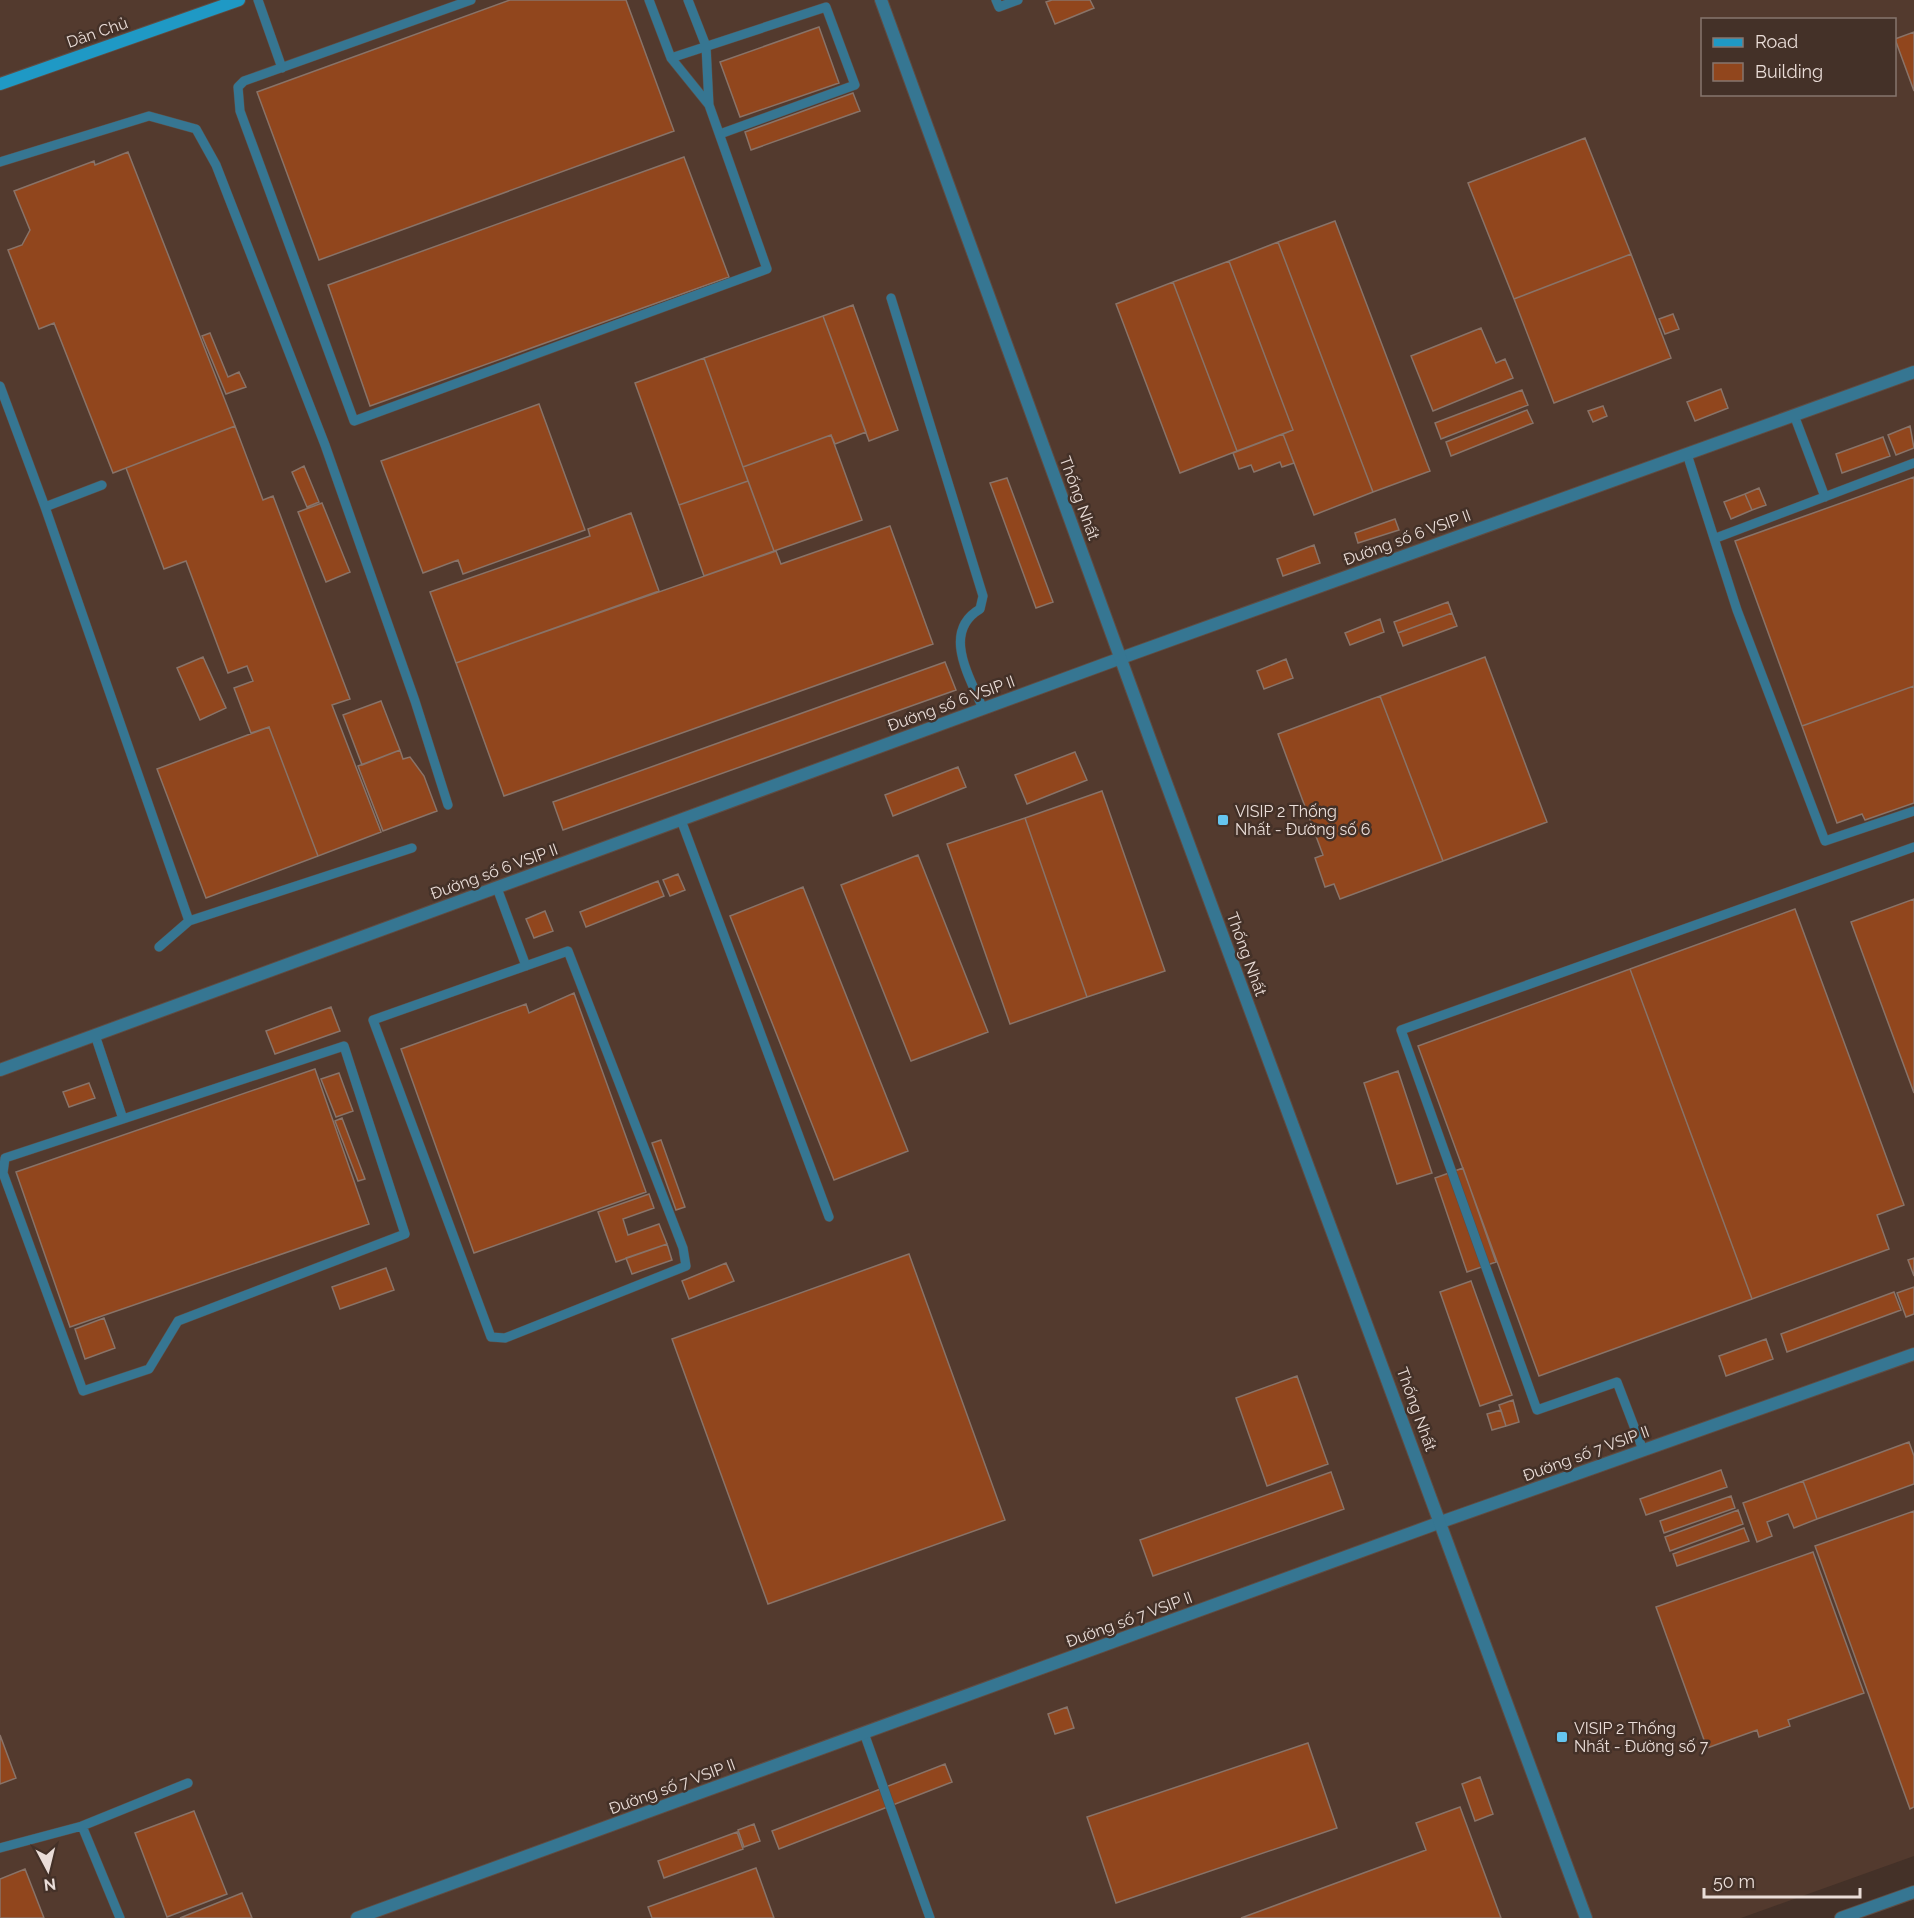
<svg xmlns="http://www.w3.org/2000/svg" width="1914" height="1918" font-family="Raleway,sans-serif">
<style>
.built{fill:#533a2e;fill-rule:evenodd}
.building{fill:#91461d;stroke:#897368;stroke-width:1.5}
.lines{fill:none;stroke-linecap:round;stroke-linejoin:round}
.service-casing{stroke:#5f4d44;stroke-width:10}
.minor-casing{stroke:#5f4d44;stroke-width:14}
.tertiary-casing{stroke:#5f4d44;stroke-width:14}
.secondary-casing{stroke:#5f4d44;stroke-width:14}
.service{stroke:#367692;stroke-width:9}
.minor{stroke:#367692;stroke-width:12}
.tertiary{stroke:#367692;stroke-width:12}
.secondary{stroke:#1f99c5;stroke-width:12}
.poi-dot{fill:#65c5ef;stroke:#443128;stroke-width:2}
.labels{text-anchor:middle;stroke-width:5;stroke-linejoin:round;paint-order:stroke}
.street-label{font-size:16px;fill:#eaddd8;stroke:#443128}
.poi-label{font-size:16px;fill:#eaddd8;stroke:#443128;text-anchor:start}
</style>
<rect width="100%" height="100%" fill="#443128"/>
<!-- built -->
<path class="built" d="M0,0H1914V1856L1741,1918H0ZM1702,20H1894V94H1702Z"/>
<!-- building -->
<path class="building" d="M510,0H626L674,131L319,260L257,92Z
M1052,0H1090L1094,8L1055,24L1046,2Z
M819,27L839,83L740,117L720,62Z
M1914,32V91L1895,39Z
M853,93L860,111L751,150L745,132Z
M1585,138L1631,254L1514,299L1468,183Z
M128,152L235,426L113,473L54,323L39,329L8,250L22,245L30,230L14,191L94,161L95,165Z
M684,157L729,277L370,406L328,285Z
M1335,221L1430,471L1373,492L1278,242Z
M1278,242L1373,492L1314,515L1283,434L1293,430L1229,261Z
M1631,254L1671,358L1554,403L1514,299Z
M1229,261L1293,430L1237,451L1173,282Z
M1173,282L1237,451L1180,473L1116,304Z
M853,305L898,430L869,441L823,316Z
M1673,314L1679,329L1665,334L1659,319Z
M823,316L866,432L835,444L831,435L743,467L704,358Z
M1481,328L1496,363L1505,359L1513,378L1433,411L1411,356Z
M210,333L228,377L239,372L246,387L226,394L202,336Z
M704,358L748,481L679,505L635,383Z
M1721,389L1728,408L1695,421L1687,402Z
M1522,390L1528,405L1441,439L1435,423Z
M539,404L585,530L463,574L458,560L423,573L381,461Z
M1603,406L1607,416L1593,422L1588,411Z
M1527,410L1533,423L1451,456L1446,442Z
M235,426L263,500L273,496L350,699L332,705L381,832L318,856L269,727L251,733L234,688L253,681L247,666L228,673L186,561L164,569L126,468Z
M1910,426L1914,448L1896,455L1888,435Z
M1283,434L1294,463L1282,467L1280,462L1254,472L1251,465L1239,469L1233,453Z
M831,435L862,520L774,551L743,467Z
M1883,437L1890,456L1842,473L1836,454Z
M304,466L319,502L307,507L292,472Z
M1914,477V686L1802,726L1735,541Z
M1007,478L1053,602L1036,608L990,483Z
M748,481L774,551L704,576L679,505Z
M1759,488L1766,505L1752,510L1745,494Z
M1745,494L1752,510L1731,519L1724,502Z
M322,503L350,572L326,582L298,512Z
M631,513L659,591L456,663L430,592L590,536L588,529Z
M1395,519L1399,530L1358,543L1355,533Z
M890,526L933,644L504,796L456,663L776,551L781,564Z
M1314,545L1320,563L1283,576L1277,559Z
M1448,602L1452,613L1398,633L1394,622Z
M1452,613L1457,626L1403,646L1398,633Z
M1380,619L1384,632L1350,645L1345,633Z
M203,657L226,708L200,720L177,668Z
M1485,657L1547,822L1443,861L1380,696Z
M1286,659L1293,678L1264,689L1257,671Z
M945,662L956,690L563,830L553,802Z
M1914,686V803L1865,820L1862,814L1837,823L1802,726Z
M1380,696L1443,861L1340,899L1334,884L1325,887L1315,858L1323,855L1278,734Z
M381,701L400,750L362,765L343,715Z
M269,727L318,856L206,898L157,769Z
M400,750L403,759L410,757L424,776L437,811L383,831L358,766Z
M1075,752L1087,780L1027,804L1015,775Z
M958,767L966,787L893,816L885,795Z
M1102,791L1165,971L1087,997L1025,818Z
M1025,818L1087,997L1010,1024L947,844Z
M918,855L988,1032L911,1061L841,885Z
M678,874L685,890L670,896L663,880Z
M658,881L664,896L586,927L580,912Z
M803,887L908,1151L834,1180L730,916Z
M1914,899V1093L1851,922Z
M1795,909L1904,1205L1877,1215L1889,1249L1752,1299L1630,969Z
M545,911L553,931L534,938L526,919Z
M1630,969L1752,1299L1539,1376L1418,1046Z
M574,993L646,1192L474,1253L401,1049L526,1004L529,1013Z
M331,1007L340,1031L275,1054L266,1031Z
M315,1069L369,1224L70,1327L16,1172Z
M1398,1071L1432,1173L1397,1184L1364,1083Z
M339,1073L353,1111L336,1117L321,1079Z
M89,1083L95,1098L69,1107L63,1092Z
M342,1118L365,1179L358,1181L335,1121Z
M661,1140L685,1207L676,1210L652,1143Z
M1463,1168L1496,1262L1467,1272L1435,1178Z
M649,1194L654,1208L623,1219L628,1235L659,1224L667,1244L616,1262L598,1212Z
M667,1244L672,1260L632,1274L626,1258Z
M909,1254L1005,1520L768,1604L672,1339Z
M1914,1258V1276L1908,1260Z
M726,1263L734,1281L689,1299L682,1281Z
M386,1268L394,1290L340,1309L332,1287Z
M1471,1281L1512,1395L1480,1406L1440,1292Z
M1914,1287V1314L1906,1317L1897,1293Z
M1894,1292L1901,1310L1787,1352L1781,1334Z
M104,1318L115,1348L85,1359L75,1329Z
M1766,1339L1773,1359L1726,1376L1719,1356Z
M1297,1376L1328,1464L1267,1486L1236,1398Z
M1513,1400L1519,1422L1506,1426L1499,1405Z
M1501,1410L1506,1426L1492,1430L1487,1414Z
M1909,1442L1914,1456V1484L1817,1519L1803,1481Z
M1721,1470L1727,1487L1646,1515L1640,1499Z
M1331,1472L1344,1509L1153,1576L1140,1540Z
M1803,1481L1817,1519L1794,1528L1788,1514L1767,1522L1772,1536L1757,1542L1743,1503Z
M1731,1496L1735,1508L1664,1533L1660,1521Z
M1738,1510L1743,1524L1670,1551L1665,1537Z
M1914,1511V1807L1910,1809L1815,1546Z
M1744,1528L1749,1541L1677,1566L1673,1554Z
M1813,1552L1864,1693L1788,1720L1790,1726L1759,1737L1757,1730L1707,1748L1656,1607Z
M1067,1707L1074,1728L1055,1734L1048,1714Z
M0,1735L16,1778L0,1784Z
M1308,1743L1337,1828L1116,1903L1087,1817Z
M945,1764L952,1782L779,1849L772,1831Z
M1480,1777L1493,1814L1475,1821L1462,1784Z
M1460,1807L1501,1918H1241L1426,1850L1416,1823Z
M194,1811L227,1894L167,1917L135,1833Z
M754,1824L760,1841L744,1847L738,1830Z
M737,1832L743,1849L664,1878L658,1861Z
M756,1868L774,1918H652L648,1907Z
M25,1869L44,1918H0V1879Z
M242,1893L252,1918H180Z"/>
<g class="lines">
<!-- service casing -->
<g class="service-casing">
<path id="service" d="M258,0L282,68
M471,0L244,81L238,87L240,111L354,421L767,269L709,105L671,58L649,0
M688,0L706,46L709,105
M996,0L999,7L1018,0
M671,58L826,7L855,85L720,134
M0,162L149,116L196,129L216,165L325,445L415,701L448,805
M891,298L983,596L980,609C941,632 970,677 983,709
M0,386L45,507L189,921
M1794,415L1825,497
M1687,454L1737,610L1825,841L1914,811
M45,507L102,485
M1716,538L1914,463
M681,820L829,1217
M497,888L526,966
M159,947L189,921L412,848
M568,951L683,1248L686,1266L505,1338L491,1337L373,1020Z
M95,1035L123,1119
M344,1046L405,1234L178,1321L149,1369L83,1391L3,1173L5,1158Z
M1643,1450L1617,1382L1537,1410L1401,1030L1914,847
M864,1733L930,1918
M82,1826L188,1783
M0,1848L82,1826L120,1918"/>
</g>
<!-- minor casing -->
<g class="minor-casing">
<path id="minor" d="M0,1070L1121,658L1914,372
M357,1918L1441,1522L1914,1354"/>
</g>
<!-- tertiary casing -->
<g class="tertiary-casing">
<path id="tertiary" d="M881,0L1151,742L1586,1918
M1841,1918L1914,1892"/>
</g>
<!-- secondary casing -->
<g class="secondary-casing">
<path id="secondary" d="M0,84L239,0"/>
</g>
<!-- service -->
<use href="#service" class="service"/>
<!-- minor -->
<use href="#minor" class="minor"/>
<!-- tertiary -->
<use href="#tertiary" class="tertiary"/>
<!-- secondary -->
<use href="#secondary" class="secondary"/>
</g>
<!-- markers -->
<g class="poi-dot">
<rect x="1217" y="814" width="12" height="12" rx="3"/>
<rect x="1556" y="1731" width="12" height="12" rx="3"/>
</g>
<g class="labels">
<!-- street labels -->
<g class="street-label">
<text transform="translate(97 32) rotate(-19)" y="6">Dân Chủ</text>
<text transform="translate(1080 498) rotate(70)" y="6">Thống Nhất</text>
<text transform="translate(1407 537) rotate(-20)" y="6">Đường số 6 VSIP II</text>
<text transform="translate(951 703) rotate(-20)" y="6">Đường số 6 VSIP II</text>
<text transform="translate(494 871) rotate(-20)" y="6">Đường số 6 VSIP II</text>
<text transform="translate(1247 954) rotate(70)" y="6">Thống Nhất</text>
<text transform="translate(1417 1409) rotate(70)" y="6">Thống Nhất</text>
<text transform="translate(1586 1453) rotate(-20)" y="6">Đường số 7 VSIP II</text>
<text transform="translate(1129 1619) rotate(-20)" y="6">Đường số 7 VSIP II</text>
<text transform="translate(672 1786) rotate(-20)" y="6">Đường số 7 VSIP II</text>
</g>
<!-- poi labels -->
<g class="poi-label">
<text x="1235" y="817">VISIP 2 Thống<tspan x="1235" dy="18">Nhất - Đường số 6</tspan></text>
<text x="1574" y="1734">VISIP 2 Thống<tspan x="1574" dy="18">Nhất - Đường số 7</tspan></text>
</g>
</g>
<!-- legend -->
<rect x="1701" y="18" width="195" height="78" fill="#443128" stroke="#86766e" stroke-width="1.5"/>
<rect x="1713" y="38" width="30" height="9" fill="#1f99c5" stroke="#86766e" stroke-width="1.5"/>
<text x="1755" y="48" font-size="18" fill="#eaddd8">Road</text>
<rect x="1713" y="63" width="30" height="18" fill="#91461d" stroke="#86766e" stroke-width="1.5"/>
<text x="1755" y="78" font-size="18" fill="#eaddd8">Building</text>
<!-- north arrow -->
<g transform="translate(48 1870) rotate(173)" stroke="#443128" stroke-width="4.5" paint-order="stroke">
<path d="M0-4.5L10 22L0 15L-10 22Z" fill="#eaddd8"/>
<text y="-9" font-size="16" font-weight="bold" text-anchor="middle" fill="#eaddd8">N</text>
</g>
<!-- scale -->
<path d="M1704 1888v9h156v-9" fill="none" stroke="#eaddd8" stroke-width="3"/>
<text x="1713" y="1888" font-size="18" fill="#eaddd8" stroke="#443128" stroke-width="4.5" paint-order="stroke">50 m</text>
</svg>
